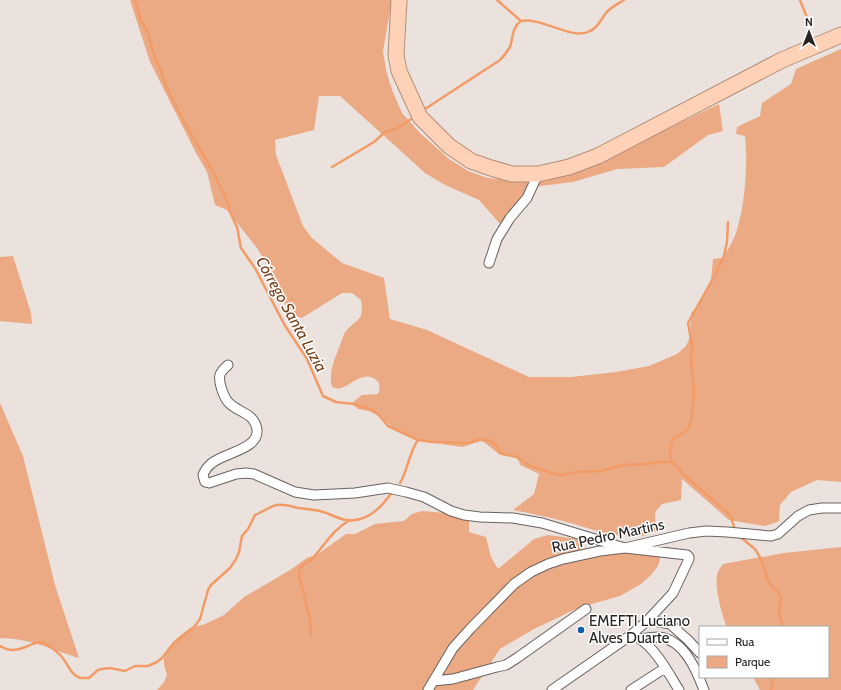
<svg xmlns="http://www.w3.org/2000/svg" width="841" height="690" font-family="Cabin,sans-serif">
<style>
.green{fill:#ebaa84}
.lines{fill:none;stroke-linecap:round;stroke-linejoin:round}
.stream{stroke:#f29b66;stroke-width:2.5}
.minor-casing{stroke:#69625e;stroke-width:11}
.trunk-casing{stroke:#b38d77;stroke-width:17}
.minor{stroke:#fff;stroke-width:9}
.trunk{stroke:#ffd2b8;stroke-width:15}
.poi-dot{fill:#0e5ead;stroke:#fff;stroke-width:1.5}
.labels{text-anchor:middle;stroke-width:3;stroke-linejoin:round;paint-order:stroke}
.street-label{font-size:15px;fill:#252220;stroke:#fff}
.poi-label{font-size:15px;fill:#252220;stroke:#fff;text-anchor:start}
.water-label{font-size:16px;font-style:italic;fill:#79411a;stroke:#fff}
</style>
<rect width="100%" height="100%" fill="#ebe2dd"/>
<!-- green -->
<path class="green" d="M130,0H392L383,51L386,70L392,90L402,113L420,133L449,159L468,171L488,178L513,180L595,164L719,104L723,131L708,135L664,167L617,169L573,182L533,187L502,226L479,200L445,185L425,173L340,96H319L314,130L275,140L276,155L303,226L312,238L342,263L384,278L390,319L427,330L529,377H571L616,372L649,366L677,354L686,346L690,337L691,313L699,304L708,289L711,279L713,259L723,258C727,250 733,242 736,233C745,205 748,165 745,136L736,134L737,127L760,116L762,103L791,84L796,69L841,49V482L817,480L791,492L780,505L779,521L774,523L764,526L729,520L682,479L681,500L662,504L655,512L656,532C625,545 589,527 559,520C544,516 528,513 513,510L534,494L539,474L520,465L519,461L516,458L500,455L485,443L481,441L462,447L421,441L394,428L377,415L369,411L358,409L353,405V402L362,395L378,394C380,388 381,384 376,380C364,370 352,385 341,388C338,389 335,388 332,387C328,372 335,359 340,345C342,341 343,334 346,331C358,317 364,322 361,300L352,293H342L302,318L295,316L285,304L276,280L257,248L227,210L215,205L207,172L196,153L150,62Z
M13,256L31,313L32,324L0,321V257Z
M0,403L23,456L55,585L79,658C52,650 29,638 0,638Z
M422,511L445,513L469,518V532L486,537L491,557L498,569L534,539L548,535L577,539L581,547V551L659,552L660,559L658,566L651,575L641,584L620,596L578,608L534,629L500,649L473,690H157L164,682L167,675L164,665V658L168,648L176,639L190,628L205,624L224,615L244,597L290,570L307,558L318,554L346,534H355L375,524L404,521L412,514Z
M841,547V690H760L753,677H828V627H727C722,616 713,583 718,572C719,569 721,567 723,564L784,553Z"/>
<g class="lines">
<!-- stream -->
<path class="stream" d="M135,0L141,21L148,33L153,51L168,90L184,122L211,168L226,198L230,212L237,227L241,248L255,268L284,324L307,359L323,396L336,402L354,404L372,410L378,414L388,426L418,440L432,442L468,443L481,439L488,440L494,443L501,453L517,457L529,465L551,473L562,475L576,472L601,471L623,465L649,464L657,462H673L685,476L728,513L731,517L735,530
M497,0L521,21
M800,0L808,20
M425,109L500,60C504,56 507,52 510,47C513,38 512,27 521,21C542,17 573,41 590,31C598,28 601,19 606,13C611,7 618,4 624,0
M332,167L374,142L385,132L396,129L411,119
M671,462L670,451L673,439L688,430L692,417L694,392L691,360L692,345L688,323L715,275L724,256L727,242L728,222
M400,483C408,470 409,452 418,440
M739,536L755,549L761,559L769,582L779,594L781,598L779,613L783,627
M311,636L310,620L299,575C299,572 299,569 302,566C305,563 309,562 312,559C325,545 332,530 350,520
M0,646C19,658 33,638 45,643C48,645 60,654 62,657C68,664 70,674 80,678H89L98,670L102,669L110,668L125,671L135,666H148L157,662L162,658L174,643L194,627L200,619L208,590L211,585L230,568L236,559L239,552L242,536L248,529L255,515C260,513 273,505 277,505C284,504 291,506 298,508C306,509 315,509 323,512C331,514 338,519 346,520C366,523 382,507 392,492
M771,690L774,677"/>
<!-- minor casing -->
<g class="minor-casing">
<path id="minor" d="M489,263L497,239L510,218L527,198L538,174
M228,365C225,368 221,371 220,375C218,382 224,398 229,403C239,413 255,413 257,430C259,449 224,453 212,463C208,466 205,470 203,475L205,482L209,483L236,474L246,473L254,474L295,492L314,495L355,493L388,488L406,492L424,497L451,511L464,515L480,517L513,518L542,523L625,548L687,555L689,557V559L673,593L648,620L631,635L552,690
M648,620L670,624L688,640L700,653
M638,638C655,647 669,674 679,690
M640,639C646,638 652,637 659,637C684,640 696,669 704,690
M433,681L453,679L497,667L506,665L517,658L586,609
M428,690L453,648L471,628L514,584L531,572L548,564L563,559L600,551L625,548L689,533L706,531L727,532L771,536L778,534L798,516L809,510L822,508H841
M631,690L665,668"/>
</g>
<!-- trunk casing -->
<g class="trunk-casing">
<path id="trunk" d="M399,0L396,55L399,71L420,117L449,146L471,161L491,168L512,174H538L569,167L598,156L782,60L841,35"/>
</g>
<!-- minor -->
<use href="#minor" class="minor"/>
<!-- trunk -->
<use href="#trunk" class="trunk"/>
</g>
<!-- markers -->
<circle class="poi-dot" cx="581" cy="630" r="4"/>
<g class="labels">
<!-- street labels -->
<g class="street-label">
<text transform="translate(608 536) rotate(-12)" y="5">Rua Pedro Martins</text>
</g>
<!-- poi labels -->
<g class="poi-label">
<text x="589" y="626">EMEFTI Luciano<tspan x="589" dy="17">Alves Duarte</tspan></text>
</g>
<!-- water labels -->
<g class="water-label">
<text transform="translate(292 314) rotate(61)" y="6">Córrego Santa Luzia</text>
</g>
</g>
<!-- legend -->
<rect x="699" y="626" width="130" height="52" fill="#ffffff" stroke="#a8a7a6"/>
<rect x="707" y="639" width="20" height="6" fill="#ffffff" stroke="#a8a7a6"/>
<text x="735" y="646" font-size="12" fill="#252220">Rua</text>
<rect x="707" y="656" width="20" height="12" fill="#ebaa84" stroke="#a8a7a6"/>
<text x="735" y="666" font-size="12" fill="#252220">Parque</text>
<!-- north arrow -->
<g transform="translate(809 32)" stroke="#ffffff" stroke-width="3" paint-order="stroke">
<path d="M0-3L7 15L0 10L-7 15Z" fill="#252220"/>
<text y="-6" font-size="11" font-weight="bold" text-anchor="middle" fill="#252220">N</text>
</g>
</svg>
